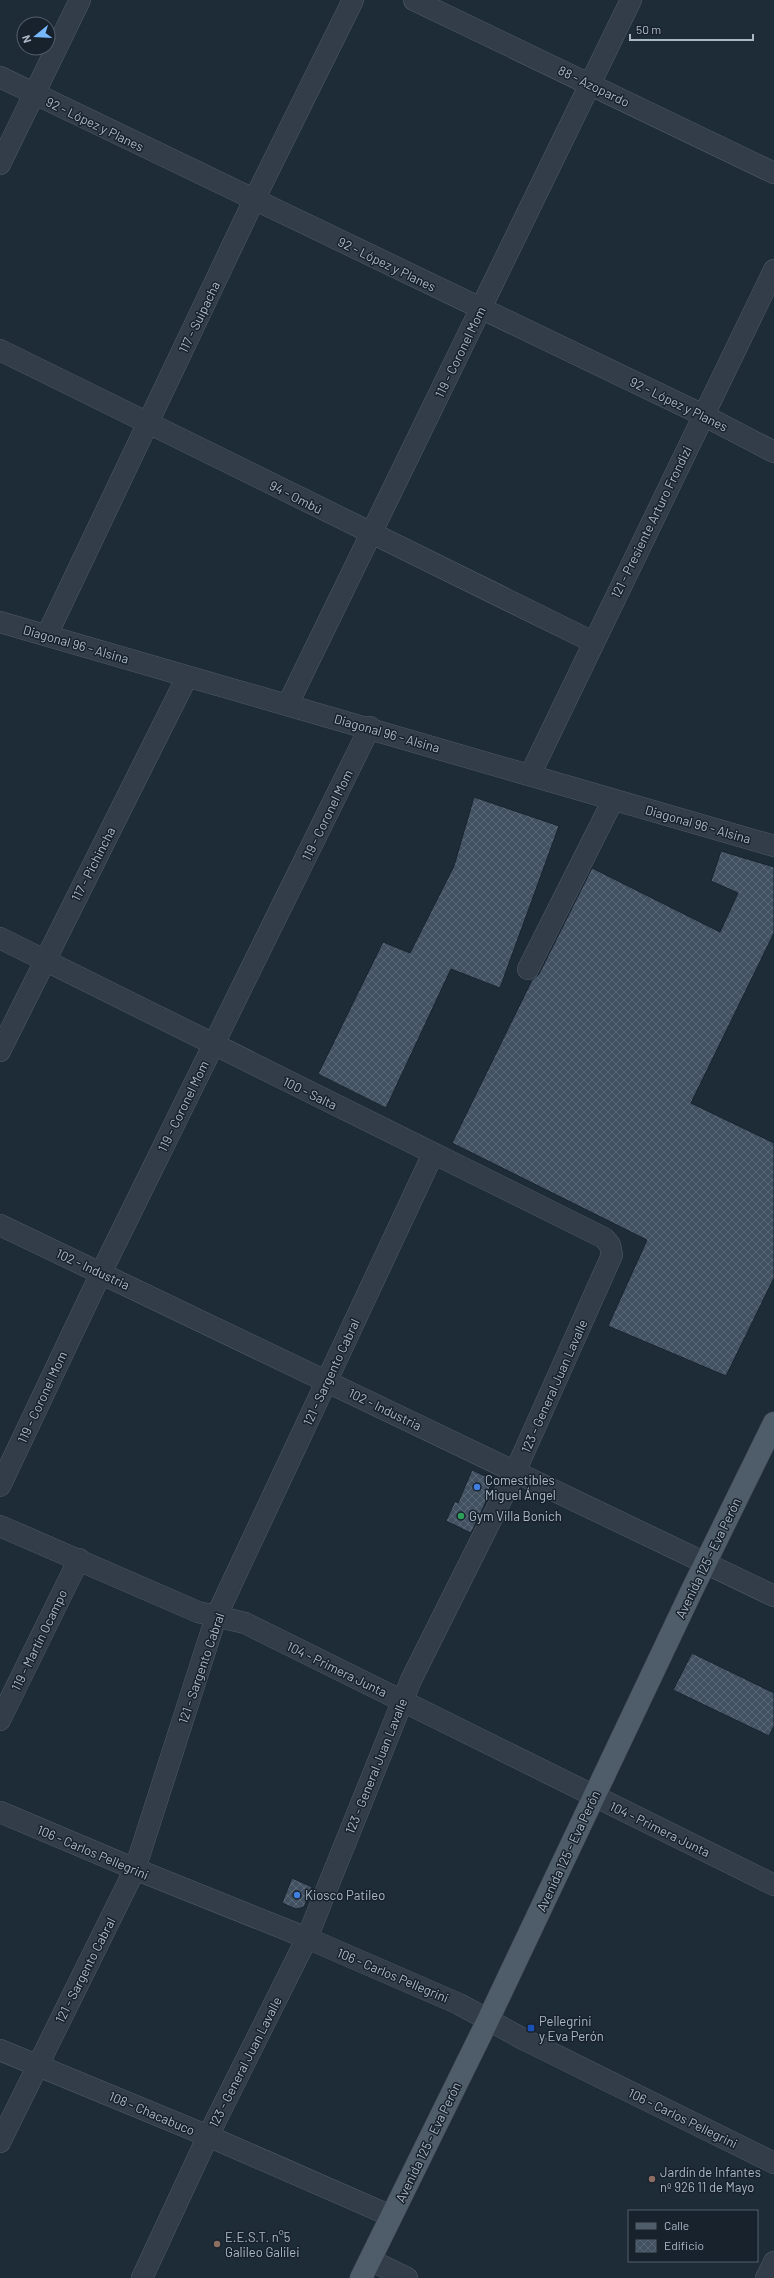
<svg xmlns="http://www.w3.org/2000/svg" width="774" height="2278" font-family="Barlow,sans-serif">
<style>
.building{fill:url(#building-cross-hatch);stroke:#19242f}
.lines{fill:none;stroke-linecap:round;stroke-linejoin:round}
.minor-casing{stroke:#4f5b67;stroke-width:22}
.major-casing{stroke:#3e4955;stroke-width:23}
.minor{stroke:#323d49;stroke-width:21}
.major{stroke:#4f5c69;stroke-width:22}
.shop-dot{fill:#3f7fe0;stroke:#18222d;stroke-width:1.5}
.leisure-dot{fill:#2e9e5b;stroke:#18222d;stroke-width:1.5}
.transit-dot{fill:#1a4fb4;stroke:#18222d;stroke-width:1.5}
.education-dot{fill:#8d6e63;stroke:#18222d;stroke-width:1.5}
.labels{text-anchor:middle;stroke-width:3;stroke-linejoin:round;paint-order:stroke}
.street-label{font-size:13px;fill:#acb8c6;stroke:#18222d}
.poi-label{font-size:13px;fill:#acb8c6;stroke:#18222d;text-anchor:start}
</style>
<defs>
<pattern id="building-cross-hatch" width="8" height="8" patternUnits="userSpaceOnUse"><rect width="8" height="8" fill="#415161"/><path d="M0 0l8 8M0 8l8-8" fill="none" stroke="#5a6876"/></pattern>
</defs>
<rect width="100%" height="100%" fill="#1e2c38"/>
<!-- building -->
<path class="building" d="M474,797L559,826L500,988L451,969L386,1108L318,1074L383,942L410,953L454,866Z
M721,851L774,867V933L691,1103L774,1143V1278L726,1376L608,1326L647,1240L452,1143L532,980L539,974L592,868L720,932L738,893L711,881Z
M472,1470L487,1477L485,1480L492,1483L488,1491L490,1493L471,1533L446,1521L455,1501L458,1503Z
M692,1653L774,1693V1726L769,1736L673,1690Z
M292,1878L312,1887L304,1907L296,1909L282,1903Z"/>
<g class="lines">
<!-- minor casing -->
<g class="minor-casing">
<path id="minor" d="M414,0L774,173
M0,77L703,415L774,452
M0,164L80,0
M0,350L593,642
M0,622L774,846
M47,635L254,200L353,0
M288,704L631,0
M530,775L774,270
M0,938L604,1238L610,1245L612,1255L515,1472L411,1680L307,1938L208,2136L142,2278
M528,969L613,800
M0,1051L187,677
M0,1225L774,1596
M0,1486L101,1273L370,727
M0,1526L198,1612L245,1623L774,1885
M0,1720L79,1559
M0,1812L135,1869L307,1938L459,2004L525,2040L774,2163
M0,2050L208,2136L391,2216
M0,2142L135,1869L216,1617L433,1154
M370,2260L407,2278
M766,2278L774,2262"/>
</g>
<!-- major casing -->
<g class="major-casing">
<path id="major" d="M361,2278L488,2020L692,1590L774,1423"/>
</g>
<!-- minor -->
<use href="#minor" class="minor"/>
<!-- major -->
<use href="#major" class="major"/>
</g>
<!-- markers -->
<g class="shop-dot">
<circle cx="477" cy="1487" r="4"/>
<circle cx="297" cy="1895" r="4"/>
</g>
<circle class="leisure-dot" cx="461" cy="1516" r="4"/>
<rect class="transit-dot" x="527" y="2024" width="8" height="8" rx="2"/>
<g class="education-dot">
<circle cx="652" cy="2179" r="4"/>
<circle cx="217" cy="2244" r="4"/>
</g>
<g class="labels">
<!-- street labels -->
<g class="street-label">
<text transform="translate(594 86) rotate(26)" y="5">88 - Azopardo</text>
<text transform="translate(95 124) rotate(26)" y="5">92 - López y Planes</text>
<text transform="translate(387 264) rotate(26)" y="5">92 - López y Planes</text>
<text transform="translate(199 317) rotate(-64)" y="5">117 - Suipacha</text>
<text transform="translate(460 352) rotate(-64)" y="5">119 - Coronel Mom</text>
<text transform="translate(679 404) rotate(26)" y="5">92 - López y Planes</text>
<text transform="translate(296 497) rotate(27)" y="5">94 - Ombú</text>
<text transform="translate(651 522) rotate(-64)" y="5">121 - Presiente Arturo Frondizi</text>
<text transform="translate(76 644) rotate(16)" y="5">Diagonal 96 - Alsina</text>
<text transform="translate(387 733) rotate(16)" y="5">Diagonal 96 - Alsina</text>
<text transform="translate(327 815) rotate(-64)" y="5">119 - Coronel Mom</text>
<text transform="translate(698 824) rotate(16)" y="5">Diagonal 96 - Alsina</text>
<text transform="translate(93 864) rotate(-63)" y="5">117 - Pichincha</text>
<text transform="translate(310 1093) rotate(26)" y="5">100 - Salta</text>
<text transform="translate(183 1106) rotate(-64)" y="5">119 - Coronel Mom</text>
<text transform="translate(93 1269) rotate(25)" y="5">102 - Industria</text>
<text transform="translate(331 1372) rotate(-65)" y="5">121 - Sargento Cabral</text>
<text transform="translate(554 1386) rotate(-66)" y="5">123 - General Juan Lavalle</text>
<text transform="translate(42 1397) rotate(-65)" y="5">119 - Coronel Mom</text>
<text transform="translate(385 1409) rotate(26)" y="5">102 - Industria</text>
<text transform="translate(708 1558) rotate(-64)" y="5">Avenida 125 - Eva Perón</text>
<text transform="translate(39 1640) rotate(-64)" y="5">119 - Martín Ocampo</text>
<text transform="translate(201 1668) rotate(-71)" y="5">121 - Sargento Cabral</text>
<text transform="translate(337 1669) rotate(26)" y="5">104 - Primera Junta</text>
<text transform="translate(376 1766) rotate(-68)" y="5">123 - General Juan Lavalle</text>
<text transform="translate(660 1829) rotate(26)" y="5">104 - Primera Junta</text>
<text transform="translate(568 1851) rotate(-65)" y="5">Avenida 125 - Eva Perón</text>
<text transform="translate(93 1852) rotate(23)" y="5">106 - Carlos Pellegrini</text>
<text transform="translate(85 1970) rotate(-63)" y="5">121 - Sargento Cabral</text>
<text transform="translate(393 1975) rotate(23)" y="5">106 - Carlos Pellegrini</text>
<text transform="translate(245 2062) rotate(-63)" y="5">123 - General Juan Lavalle</text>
<text transform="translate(152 2113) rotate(23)" y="5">108 - Chacabuco</text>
<text transform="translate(683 2118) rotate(26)" y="5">106 - Carlos Pellegrini</text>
<text transform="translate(428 2142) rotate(-64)" y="5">Avenida 125 - Eva Perón</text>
</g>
<!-- poi labels -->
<g class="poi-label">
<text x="485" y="1485">Comestibles<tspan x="485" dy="15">Miguel Ángel</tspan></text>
<text x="469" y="1521">Gym Villa Bonich</text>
<text x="305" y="1900">Kiosco Patileo</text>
<text x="539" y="2026">Pellegrini<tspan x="539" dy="15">y Eva Perón</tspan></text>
<text x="660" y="2177">Jardín de Infantes<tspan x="660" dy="15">nº 926 11 de Mayo</tspan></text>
<text x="225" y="2242">E.E.S.T. n°5<tspan x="225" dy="15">Galileo Galilei</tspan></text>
</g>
</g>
<!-- legend -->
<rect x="628" y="2210" width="130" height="52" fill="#18222d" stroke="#535e6a"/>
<rect x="636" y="2223" width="20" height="6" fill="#4f5c69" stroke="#535e6a"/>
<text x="664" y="2230" font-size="12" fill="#acb8c6">Calle</text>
<rect x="636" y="2240" width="20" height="12" fill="url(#building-cross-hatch)" stroke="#535e6a"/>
<text x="664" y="2250" font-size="12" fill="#acb8c6">Edificio</text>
<!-- north arrow -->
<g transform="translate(36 36) rotate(252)"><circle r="19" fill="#18222d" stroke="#535e6a"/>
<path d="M0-3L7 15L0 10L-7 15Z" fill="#77b8ff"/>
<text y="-6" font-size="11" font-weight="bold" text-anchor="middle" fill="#acb8c6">N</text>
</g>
<!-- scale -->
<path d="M630 34v6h123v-6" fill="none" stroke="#acb8c6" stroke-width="2"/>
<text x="636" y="34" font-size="12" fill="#acb8c6" stroke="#18222d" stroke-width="3" paint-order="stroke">50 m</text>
</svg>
